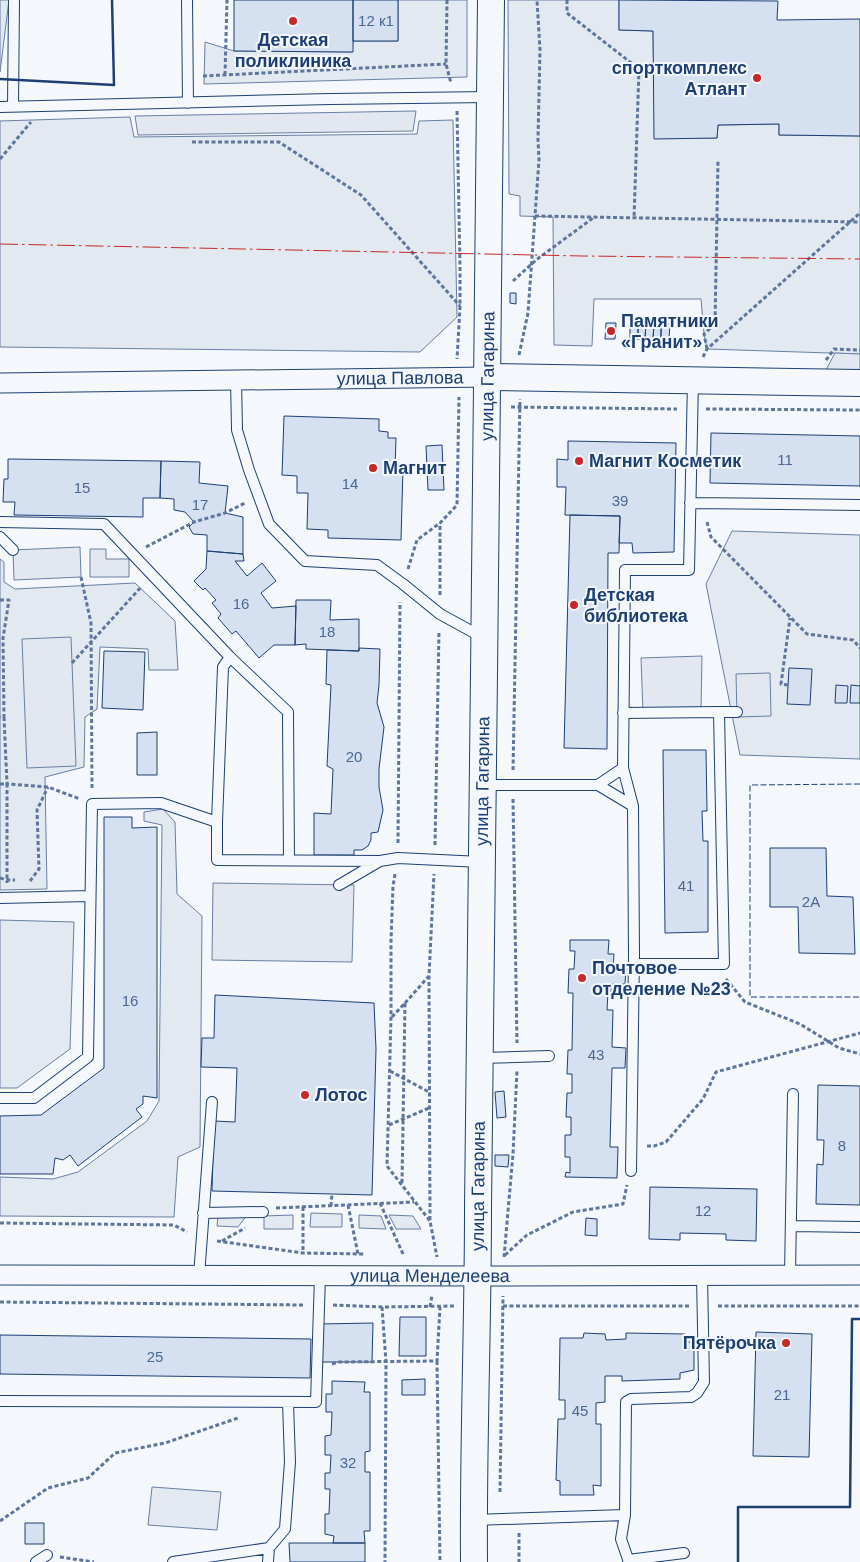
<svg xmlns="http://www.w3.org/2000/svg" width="860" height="1562" font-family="Helvetica,sans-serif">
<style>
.green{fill:#e3e9f0;stroke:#687fa3}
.parking{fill:#e3e8f0;stroke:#687fa3}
.building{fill:#d5e0f0;stroke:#1d3f73}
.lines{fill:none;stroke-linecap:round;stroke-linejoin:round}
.lane-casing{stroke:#1d3f73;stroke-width:12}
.street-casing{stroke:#1d3f73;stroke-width:21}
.secondary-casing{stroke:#1d3f73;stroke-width:28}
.path{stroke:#5e769c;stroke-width:3;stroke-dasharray:4 2.5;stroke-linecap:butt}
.lane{stroke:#f4f7fb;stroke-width:10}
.street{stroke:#f4f7fb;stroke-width:19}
.secondary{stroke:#f4f7fb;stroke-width:26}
.fence{stroke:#1d3f73;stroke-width:1;stroke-dasharray:6 2.5;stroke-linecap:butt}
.wall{stroke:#1d3f73;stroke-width:2.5}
.power{stroke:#c62828;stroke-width:1;stroke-dasharray:18 4 2.5 4;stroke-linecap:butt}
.poi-dot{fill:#c62828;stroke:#f4f7fb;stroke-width:2}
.labels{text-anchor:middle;stroke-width:4;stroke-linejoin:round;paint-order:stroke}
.number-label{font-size:15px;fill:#4b6792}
.poi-label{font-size:18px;font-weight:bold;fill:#1d3f73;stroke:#f4f7fb;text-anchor:start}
.street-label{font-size:18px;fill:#1d3f73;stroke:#f4f7fb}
</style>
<rect width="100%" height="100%" fill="#f4f7fb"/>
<!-- green -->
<path class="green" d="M0,0H9L0,72Z
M398,0H467V77L204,84L205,42L234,51L352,52L353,41H398Z
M508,0H619V30L653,31L655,138H717L718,125L779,124V135L860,136V354L707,349L704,334L701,299H594L592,346L554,345L553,217L520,216V196L509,194Z
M130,117L134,137L417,134L419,121L453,120L457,317L420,352L0,347V121Z
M732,531L860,535V759L740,755L706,584Z
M0,559L4,562V582L15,589L135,583L175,621L178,670H149L148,649L100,647L97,709L85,717L84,767L45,777L47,889L0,890Z
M163,809L175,822L177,894L202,916L200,1147L178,1157L174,1217L0,1216V1177L53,1179L78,1172L147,1121L159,1101L162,825L144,821V812Z
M0,920L74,922L70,1049L17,1088H0Z
M311,1213L342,1214V1227H310Z
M247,1215L238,1227L217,1226L218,1216Z
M293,1215V1229H264V1216Z
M359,1215L381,1216L386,1229L359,1228Z
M389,1215L413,1216L421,1229H396Z
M152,1487L221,1492L217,1530L148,1525Z"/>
<!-- parking -->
<path class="parking" d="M416,111L413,131L138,135L135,116Z
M835,353L860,354V383H819Z
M80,547L81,577L14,580L13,550Z
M90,549H106V559H129V577H90Z
M71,637L76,766L27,768L22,639Z
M702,656L701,710L643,713L641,658Z
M770,673L771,716L737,717L736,674Z
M213,883L354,885L352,962L212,960Z"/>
<!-- building -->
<path class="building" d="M234,0H353V52L234,51Z
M353,0H398V41H353Z
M619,0L778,1L777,20L860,19V136L779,135V124L718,125L717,138L654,139L653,31L619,30Z
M510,293H516V304L510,303Z
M606,323H616L615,339H605Z
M630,323H638V339H630Z
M638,323H646L645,339H638Z
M646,323L654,324L653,339H645Z
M654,324H661V339H653Z
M661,324H670L669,339H661Z
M284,416L379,419V431L388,432V438H396L395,469L403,468L401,540L328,538V530L307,529L308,493H297V476L282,475Z
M711,433L860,436V486L710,483Z
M568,441L676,443L674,552L633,553L632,543H619L620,516L565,515L566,487H557V459L568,460Z
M442,445L444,490H428L426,446Z
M8,459L161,461L160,498H143V517L14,515L15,502H3L4,479H8Z
M161,461L200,462L199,483L228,486L225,513L243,517V554L207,551V535L193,534L189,527L194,522L185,512L174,510V499L160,498Z
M570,515L620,516L619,553H608L607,749L564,748Z
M207,551L243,554L244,561H235L247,576L262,563L276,581L261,593L272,608L296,606L295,645H274L259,658L236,631L232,634L218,618L221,614L212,603L216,600L205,588L203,590L194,581L206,569Z
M296,600H331L330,620L359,619V651L306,649V644L295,645Z
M359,648L380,649L379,685L377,703L384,727L379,769V787L383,810L378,832L371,833V840L368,846L362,850H354V855H314V813L331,814L333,769L327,766L331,685L326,684L327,650L359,651Z
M104,651L145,652L143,710L102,708Z
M789,668L812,669L810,705L787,704Z
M836,685L848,686L847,703H835Z
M851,685L860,686V703H850Z
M157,732V775H137V733Z
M663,750H706L707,811H702L703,841H708V932L665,933Z
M104,817H132V828L157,827V1098L143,1096V1104L136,1109L142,1117L78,1166L70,1155L63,1160L55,1158L53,1174H0V1116L41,1115L104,1068Z
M770,848H826L827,896L853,897L855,954L799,953L798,907H770Z
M570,940H609L608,954H614L613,968H626L625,984H611V992H608L607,1010H613L612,1047L626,1048L625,1068H612L610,1147H618L617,1178L565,1177L566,1172L570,1173V1157H565V1135H571V1117H566L567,1093H572V1074H567L568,1050H572L573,993H568L569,969H574L575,951H570Z
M215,995L374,1003L376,1049L372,1195L212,1191L214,1121L235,1122L237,1068L201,1067L202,1038H214Z
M818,1085L860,1086V1205L816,1204L817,1164L823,1165L824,1140H817Z
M504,1091L506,1117L497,1118L495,1092Z
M495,1155H509L508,1167L495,1166Z
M650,1187L757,1189L756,1241L726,1240V1234L680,1233V1240L649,1239Z
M586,1218L597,1219V1236L585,1235Z
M400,1317H426V1356H399Z
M373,1323L372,1362H317L319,1324Z
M756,1332L812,1334L809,1457L753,1456Z
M584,1333L605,1334L606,1340L626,1339V1333L685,1334L687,1342H694V1370L680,1373V1379L622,1381V1376H605V1402L596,1403V1424H601V1486L593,1485L594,1495H560V1481L556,1480L558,1419H565V1400H559L560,1338H583Z
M0,1335L311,1339L310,1378L0,1374Z
M425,1379V1395H402V1380Z
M332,1381L365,1382L364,1392H370V1451L365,1452V1472H370V1531H364L365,1543H333L334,1536L325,1534V1514H329L330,1489H325V1473H330L331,1455H325V1436L331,1435L332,1412H326V1394H332Z
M25,1523H44V1544H25Z
M289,1543H365V1562H290Z"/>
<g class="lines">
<!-- lane casing -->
<g class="lane-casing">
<path id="lane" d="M187,0L188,103
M0,107L331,99L490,97
M13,107L14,0
M236,380L237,430L249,470L269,524L305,561L377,565L403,584L440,614L482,637
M690,503L860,505
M0,522L104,524L230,657L288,712L289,860
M0,537L13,550
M719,712H737
M623,713L719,712L724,964H634
M623,768L633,806
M484,785H598L633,806L634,955L631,1171
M598,785L623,768L625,570H689L693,381
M217,822L223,667L230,657
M339,885L380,861
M0,898L90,896
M480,1058L549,1056
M0,1098H34L88,1057L92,804L161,803L217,822V860L380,861L398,858L481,862
M203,1213L263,1212
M791,1226L860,1227
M790,1275L793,1094
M199,1276L212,1102
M0,1401L316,1402L320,1276
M474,1520L625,1515
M628,1560L684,1553
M36,1562L47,1555
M173,1562L269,1548
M268,1562L269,1548L285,1529L290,1462L288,1402
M629,1562L621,1539L625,1515L626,1402L631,1399L691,1397L697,1393L704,1382L702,1275"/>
</g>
<!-- street casing -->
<g class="street-casing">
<g id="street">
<path id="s1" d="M0,383L489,377"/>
<path id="s2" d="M0,1275L477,1276L860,1275"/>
</g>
</g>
<!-- secondary casing -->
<g class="secondary-casing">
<g id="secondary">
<path d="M489,377L860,383"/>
<path id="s3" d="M474,1562C473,1444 478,1327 478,1209C481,806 489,403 491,0"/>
</g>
</g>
<!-- path -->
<path class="path" d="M447,0L446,64L451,83
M567,0V13L639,69L634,219
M225,75L227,0
M203,76L446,64
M457,111L460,266V307L457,359
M192,142H279L361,195L460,306
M0,159L31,122
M535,216L860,222
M513,281L536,260L593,218
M707,349L704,334L715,324L718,160
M519,355L528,313L539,160L538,139L540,50L537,0
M703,357L707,349L860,213
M826,360L834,349L860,350
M511,407L677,409
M706,409L860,410
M707,522L711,537L807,634L853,640L860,648
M146,547L194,522L225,513L245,503
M408,569L417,540L440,523L457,505L459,397
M81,577L91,623L92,789
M440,595V523
M0,600H9L3,638L4,717H0
M72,663L142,586
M788,685L781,684L790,618
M4,717L7,784L48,787L80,799
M513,770L520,399
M0,784H7V883
M513,799L517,1043
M398,843L400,602
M435,845L439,631
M395,874L393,886L391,941V1017L387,1166L430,1221L437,1257
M0,878L7,880H15
M30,881L39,869L37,810L48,787
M726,979L745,1002L800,1024L839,1048L860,1054
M405,1003L429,976
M392,1017L405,1003L402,1184
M390,1071L429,1092
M389,1125L429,1108
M647,1146H654L666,1142L703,1099L716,1072L860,1033
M380,1203L403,1254
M348,1205L358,1254
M331,1206L332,1194
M303,1207V1253
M276,1208L414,1202
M430,1220L429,976L434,874
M0,1223L174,1225L187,1232
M217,1241L303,1253L364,1254
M222,1241L245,1228
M505,1255L527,1235L573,1212L623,1204L627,1185
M504,1257L513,1154L517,1071
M0,1302L304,1305
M333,1305L382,1307L454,1306
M503,1306H689
M718,1306H860
M382,1307L386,1362L385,1562
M430,1307L432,1295
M437,1361L440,1562
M332,1364L339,1362L437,1361L440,1307
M500,1492L503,1296
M0,1521L48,1488L88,1478L115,1453L165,1443L238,1418
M519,1533V1562
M60,1557L94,1562"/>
<!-- lane -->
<use href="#lane" class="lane"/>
<!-- street -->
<use href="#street" class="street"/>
<!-- secondary -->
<use href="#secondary" class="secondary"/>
<!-- fence -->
<path class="fence" d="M860,784L750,785V997H860"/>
<!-- wall -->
<path class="wall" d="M0,79L114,85L112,0
M738,1562V1507H850L852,1319H860"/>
<!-- power -->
<path class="power" d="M0,244L583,256L860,259"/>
</g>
<!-- markers -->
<g class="poi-dot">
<circle cx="293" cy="21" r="5"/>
<circle cx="757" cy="78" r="5"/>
<circle cx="611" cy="331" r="5"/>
<circle cx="579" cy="461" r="5"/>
<circle cx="373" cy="468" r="5"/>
<circle cx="574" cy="605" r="5"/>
<circle cx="582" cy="978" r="5"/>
<circle cx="305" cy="1095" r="5"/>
<circle cx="786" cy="1343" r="5"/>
</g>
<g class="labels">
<!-- number labels -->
<g class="number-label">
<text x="376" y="26">12 к1</text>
<text x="785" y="465">11</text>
<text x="350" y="489">14</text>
<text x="82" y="493">15</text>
<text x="620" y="506">39</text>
<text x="200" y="510">17</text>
<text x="241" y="609">16</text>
<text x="327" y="637">18</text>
<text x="354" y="762">20</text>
<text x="686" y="891">41</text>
<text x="811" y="907">2А</text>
<text x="130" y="1006">16</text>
<text x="596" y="1060">43</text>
<text x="842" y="1151">8</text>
<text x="703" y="1216">12</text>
<text x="155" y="1362">25</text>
<text x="782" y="1400">21</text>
<text x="580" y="1416">45</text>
<text x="348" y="1468">32</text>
</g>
<!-- poi labels -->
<g class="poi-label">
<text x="293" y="46" text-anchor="middle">Детская<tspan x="293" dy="21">поликлиника</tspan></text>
<text x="747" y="74" text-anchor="end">спорткомплекс<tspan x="747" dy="21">Атлант</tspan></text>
<text x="621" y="327">Памятники<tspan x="621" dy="21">«Гранит»</tspan></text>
<text x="589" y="467">Магнит Косметик</text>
<text x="383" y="474">Магнит</text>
<text x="584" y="601">Детская<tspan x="584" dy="21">библиотека</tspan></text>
<text x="592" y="974">Почтовое<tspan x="592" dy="21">отделение №23</tspan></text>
<text x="315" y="1101">Лотос</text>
<text x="776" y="1349" text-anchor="end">Пятёрочка</text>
</g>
<!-- street labels -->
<g class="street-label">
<text dy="6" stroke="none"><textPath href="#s3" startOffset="1186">улица Гагарина</textPath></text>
<text dy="6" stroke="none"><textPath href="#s1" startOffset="400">улица Павлова</textPath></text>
<text dy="6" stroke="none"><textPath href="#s3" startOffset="781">улица Гагарина</textPath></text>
<text dy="6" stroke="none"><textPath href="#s3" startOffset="376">улица Гагарина</textPath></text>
<text dy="6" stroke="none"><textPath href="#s2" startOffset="430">улица Менделеева</textPath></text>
</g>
</g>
</svg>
